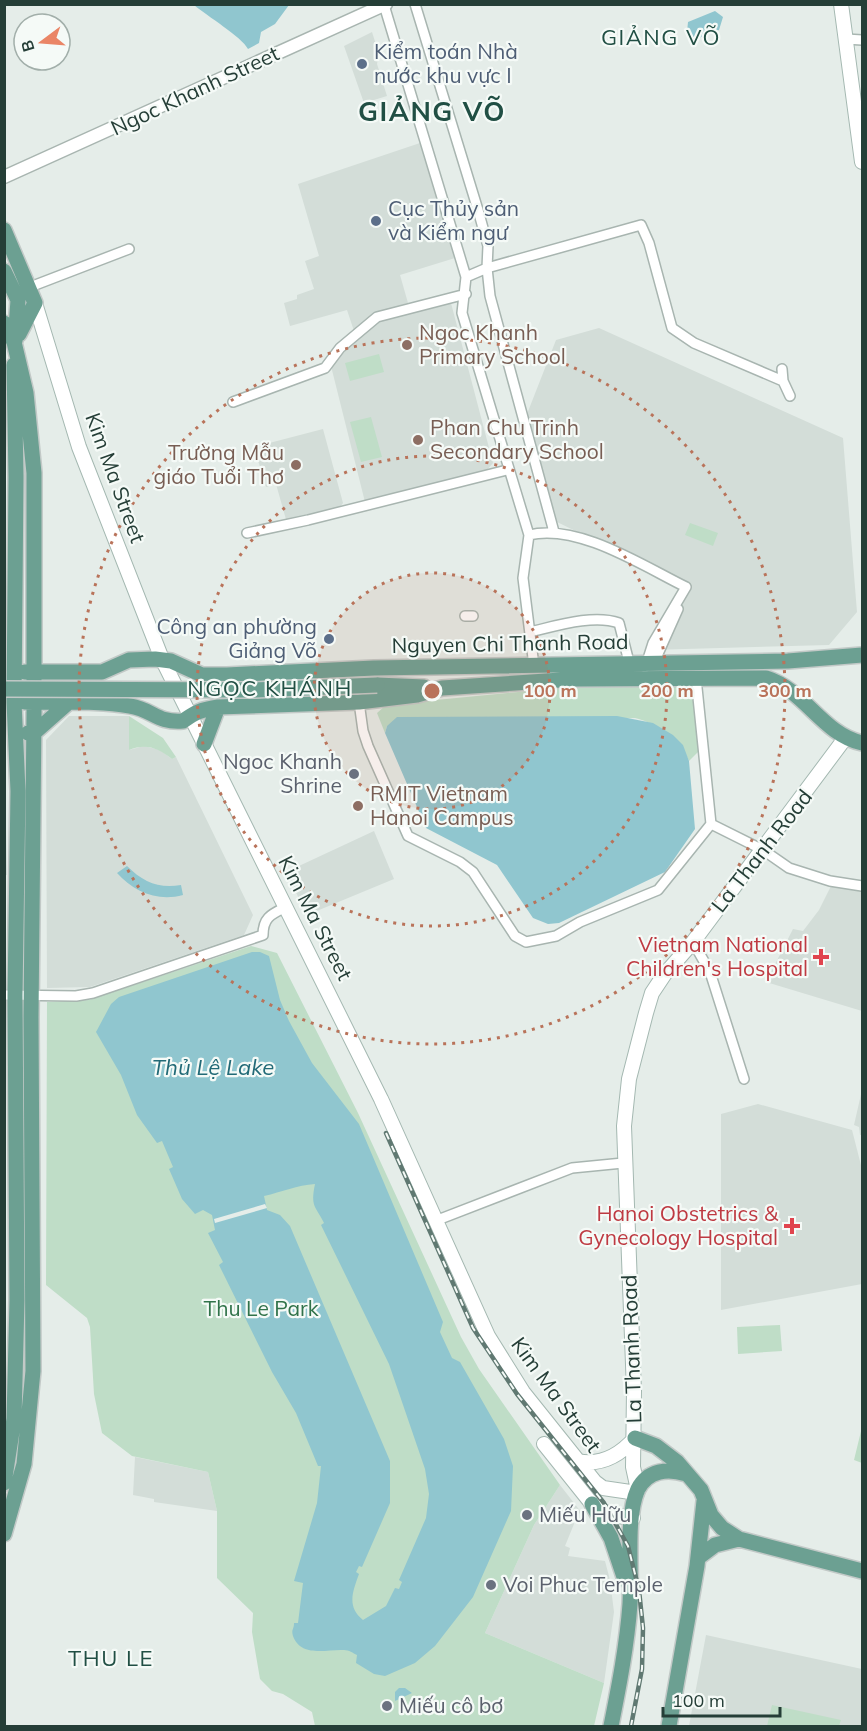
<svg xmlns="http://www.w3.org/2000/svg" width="867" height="1731" font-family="Mulish,sans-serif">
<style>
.built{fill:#d3ddd8}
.green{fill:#bfddc7}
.water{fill:#90c6cf;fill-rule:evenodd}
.pier{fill:#e5ede9}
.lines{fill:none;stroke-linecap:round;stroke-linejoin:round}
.minor-casing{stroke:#a8b5b0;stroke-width:12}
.tertiary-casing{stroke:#a8b5b0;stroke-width:15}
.secondary-casing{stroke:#a4b8b1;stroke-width:16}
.primary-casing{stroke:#c2c9c7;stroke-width:18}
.minor{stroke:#fff;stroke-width:9}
.tertiary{stroke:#fff;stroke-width:12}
.secondary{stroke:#fff;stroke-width:14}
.primary{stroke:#6ca092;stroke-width:15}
.rail-casing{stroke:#607972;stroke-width:4.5}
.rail{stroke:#f5faf7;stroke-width:2;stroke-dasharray:7;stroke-linecap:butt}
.primary-bridge-casing{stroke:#c2c9c7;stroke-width:18;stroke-linecap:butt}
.primary-bridge{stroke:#6ca092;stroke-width:15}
.ring{fill:none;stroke:#b9735a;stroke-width:3;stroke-dasharray:3 6}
.service-dot{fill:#5c6f8a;stroke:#f5faf7;stroke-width:2}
.education-dot{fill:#8d6e63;stroke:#f5faf7;stroke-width:2}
.worship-dot{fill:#6b7280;stroke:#f5faf7;stroke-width:2}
.health-dot{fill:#e0444e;stroke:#f5faf7;stroke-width:2}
.labels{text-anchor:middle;stroke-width:4.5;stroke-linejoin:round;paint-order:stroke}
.service-label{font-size:21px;fill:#4e5e75;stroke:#f5faf7;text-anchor:start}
.street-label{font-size:21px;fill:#253e37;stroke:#f5faf7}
.education-label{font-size:21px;fill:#785e54;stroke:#f5faf7;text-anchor:start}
.worship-label{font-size:21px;fill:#5b616d;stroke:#f5faf7;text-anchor:start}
.health-label{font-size:21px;fill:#be3a42;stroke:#f5faf7;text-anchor:end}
.park-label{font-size:21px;fill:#31734a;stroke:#f5faf7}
.neighbourhood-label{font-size:22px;letter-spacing:1.5px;fill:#214f44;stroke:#f5faf7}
.water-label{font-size:22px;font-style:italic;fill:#226a77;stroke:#f5faf7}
.district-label{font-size:27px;font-weight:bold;letter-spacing:1.5px;fill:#214f44;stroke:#f5faf7}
.centre{fill:#b9735a;stroke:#f5faf7;stroke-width:3}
.ring-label{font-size:18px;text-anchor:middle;font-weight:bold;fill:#b9735a;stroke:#f5faf7;stroke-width:4.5;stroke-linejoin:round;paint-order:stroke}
</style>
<rect width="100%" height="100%" fill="#e5ede9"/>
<!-- built -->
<path class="built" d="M372,32L379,54L377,64L387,96L364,103L344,46Z
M420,143L455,258L400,275L408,303L379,312L354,331L347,310L290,326L284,303L297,299V295L314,289L305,261L319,256L298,184Z
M451,303L493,463L487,470L365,502L331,366L371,324Z
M599,328L843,438L857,612L829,645L650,650L684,584L555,521L527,414L556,340Z
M323,429L343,503L340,507L287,523L276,484L266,487L254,447Z
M69,716H129V750L144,746L160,750L172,759L176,757L253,915L244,935L90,987L47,988L46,740Z
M4,738L7,875H4Z
M374,831L394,879L307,915L286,872Z
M831,886L862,889V1011L766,982L793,929L803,931L819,910Z
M862,1090V1135H860L859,1127L854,1125Z
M758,1104L852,1130L862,1169V1284L721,1310V1114Z
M135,1457L208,1472L217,1511L154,1502V1499L133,1495Z
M560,1485L581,1512L572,1520L574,1524L565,1546L570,1548L568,1556L605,1561L610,1580L614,1612L604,1683L485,1633L534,1525Z
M706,1635L862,1669V1726H689Z"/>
<!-- green -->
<path class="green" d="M379,354L384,372L350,381L345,363Z
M371,417L382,457L361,462L350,422Z
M690,523L718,533L713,546L685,535Z
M665,683C701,690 700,713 705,745L689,761C679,736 660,725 635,718L387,726L385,733L377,713L385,706L395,704L578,686Z
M129,716L163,738L176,757L172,759C158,748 146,743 129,750Z
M251,946L277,953L358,1113L461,1337L479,1369L560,1485L534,1525L485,1633L604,1683L594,1726H315L312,1712L283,1694L272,1691L260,1679L252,1632L253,1613L217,1578V1511L208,1472L132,1456L102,1433L94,1394L90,1327L87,1318L46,1285L47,1002L89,1000Z
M780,1325L782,1351L738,1354L737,1327Z
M862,1427V1463L854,1460Z
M772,1705L841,1720L839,1726H767Z"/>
<!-- water -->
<path class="water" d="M194,5H289L275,24L261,32L259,43L248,49C242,37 207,16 194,5Z
M715,11L723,17L719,30L694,40L687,32L688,22Z
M617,716L653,723L673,735L683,745L689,761L695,829L665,872L559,923L548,924L533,918L497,865L426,828L385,733L387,726L397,717Z
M127,866C143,882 159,889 181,885L183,895C158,902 134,892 117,873Z
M252,952H260L269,956L280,1000L289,1021L312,1063L359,1124L443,1322L440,1332L452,1358L460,1362L504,1439L513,1466L511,1511L473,1597L435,1646L415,1663L385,1676L374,1674L356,1663L357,1655C353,1653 349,1650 344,1650C327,1649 301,1658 293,1636C291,1629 294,1630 294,1623H298L303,1583L294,1581L317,1503L321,1466H318L296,1413L272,1372L219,1265L223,1262L208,1233L215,1230L212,1215L203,1210L195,1214L182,1199L169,1169L173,1167L162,1141L157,1143L137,1115L121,1075L96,1032L111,1004L119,997ZM315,1184C310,1208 316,1206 324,1223L321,1225L389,1364L425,1469L429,1494L426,1518L399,1580L402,1582L399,1589L395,1588L386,1606L363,1620C347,1607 352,1593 359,1574L356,1572L359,1566L362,1567L390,1503V1461L290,1226L280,1215L267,1210L264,1196C282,1192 297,1185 315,1184Z
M399,1688H405L412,1693L395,1701V1692Z"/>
<!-- pier -->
<path class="pier" d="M265,1204L267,1208L215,1223L214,1219Z"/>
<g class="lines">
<!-- minor casing -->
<g class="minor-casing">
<path id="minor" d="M415,4L478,210L488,246L487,268L641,225L649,243L672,328L694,343L783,381L790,396
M384,5L466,277L462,313L529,535L523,578L534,666
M846,39L862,40
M466,277L487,268L490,296L554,532
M30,287L129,249
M782,369L783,381
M233,402L325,368L340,348L377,317L466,294
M247,533L308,520L507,470
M529,535C578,523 643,566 686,587
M465,616H473
M530,632C556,626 593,614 619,623L629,662
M653,665L678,609
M645,668L653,643L686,587
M359,702L363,731L368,746L408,836L460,862L473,872L515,936L526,942L556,936L580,922L658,890L711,824L696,678
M711,824L763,850L789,868L830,881L862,886
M693,942L710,972L744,1079
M4,995L76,996L93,993L263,935C263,917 272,914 286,907
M435,1221L572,1168L623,1163"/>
</g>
<!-- tertiary casing -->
<g class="tertiary-casing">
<path id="tertiary" d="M4,177L386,4"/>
</g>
<!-- secondary casing -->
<g class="secondary-casing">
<path id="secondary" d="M841,4L862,162
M35,303L79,447L162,659L381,1099L488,1336L523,1392L595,1482L603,1488L637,1493
M544,1444L592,1504L610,1515L633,1518
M578,1461C602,1466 620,1455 635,1438
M638,1490L633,1467L634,1391L624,1126L629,1079L646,1013L652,993L664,975L693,942L846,737"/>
</g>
<!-- primary casing -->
<g class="primary-casing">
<path id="primary" d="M4,230L35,303L19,334
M4,271L18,300L15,341
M4,323L14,342L26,393L34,473V714L31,1017L33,1371L24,1464L4,1534
M25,672H102L129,660L155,659L171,661L202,675H227L374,668L788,661L862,655
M377,685L424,687
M25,702C60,703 96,700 130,706C154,710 156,723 183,721C196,712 200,710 218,707L359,702L417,695L442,688L576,679L766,678C805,690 822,734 862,743
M28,733H34L68,703
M204,744L218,707
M635,1438L656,1446L677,1462L701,1490L711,1515L722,1528L739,1539
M4,1483L14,1419L17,1300L15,995L18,791L14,702L16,477L14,365
M592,1504L611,1538L625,1580
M699,1557L715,1545L739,1539L862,1571
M611,1726C619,1686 627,1645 630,1604C632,1572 625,1517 638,1489C648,1470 668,1468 686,1474
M669,1726L697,1566L704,1501"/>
</g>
<!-- minor -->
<use href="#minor" class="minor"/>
<!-- tertiary -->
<use href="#tertiary" class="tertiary"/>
<!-- secondary -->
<use href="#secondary" class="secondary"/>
<!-- primary -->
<use href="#primary" class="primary"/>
<!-- rail casing -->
<g class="rail-casing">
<path id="rail" d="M386,1133L473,1328L517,1394L604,1503L628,1546L639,1590L643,1628L642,1669L631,1726"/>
</g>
<!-- rail -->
<use href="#rail" class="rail"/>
<!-- primary-bridge casing -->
<g class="primary-bridge-casing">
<path id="primary-bridge" d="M4,689L254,690L377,685"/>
</g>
<!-- primary-bridge -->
<use href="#primary-bridge" class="primary-bridge"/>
</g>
<!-- distance rings -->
<circle cx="432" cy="691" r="118" fill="#b9735a" fill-opacity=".12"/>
<g class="ring">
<circle cx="432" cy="691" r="118"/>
<circle cx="432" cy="691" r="235"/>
<circle cx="432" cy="691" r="353"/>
</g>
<!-- markers -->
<g class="service-dot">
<circle cx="362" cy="64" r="6"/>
<circle cx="376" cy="221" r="6"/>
<circle cx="329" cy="639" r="6"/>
</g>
<g class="education-dot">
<circle cx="407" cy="345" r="6"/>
<circle cx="418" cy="440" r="6"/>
<circle cx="296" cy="465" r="6"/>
<circle cx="358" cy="806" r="6"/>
</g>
<g class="worship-dot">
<circle cx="354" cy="774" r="6"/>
<circle cx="527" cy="1515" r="6"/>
<circle cx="491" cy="1585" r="6"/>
<circle cx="387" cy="1706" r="6"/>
</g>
<g class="health-dot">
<path d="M818 948h6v6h6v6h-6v6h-6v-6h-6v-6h6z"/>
<path d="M789 1217h6v6h6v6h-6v6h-6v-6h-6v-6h6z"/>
</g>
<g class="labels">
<!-- service labels -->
<g class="service-label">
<text x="374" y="59">Kiểm toán Nhà<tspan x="374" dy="24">nước khu vực I</tspan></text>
<text x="388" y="216">Cục Thủy sản<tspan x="388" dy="24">và Kiểm ngư</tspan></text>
<text x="317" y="634" text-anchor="end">Công an phường<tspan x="317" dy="24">Giảng Võ</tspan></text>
</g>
<!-- street labels -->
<g class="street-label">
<text transform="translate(195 91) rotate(-25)" y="7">Ngoc Khanh Street</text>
<text transform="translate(115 478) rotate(70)" y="7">Kim Ma Street</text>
<text transform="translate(510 644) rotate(-1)" y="7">Nguyen Chi Thanh Road</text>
<text transform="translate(762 851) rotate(-52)" y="7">La Thanh Road</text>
<text transform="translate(315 918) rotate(63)" y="7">Kim Ma Street</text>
<text transform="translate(632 1349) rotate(-92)" y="7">La Thanh Road</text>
<text transform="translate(556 1395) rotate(54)" y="7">Kim Ma Street</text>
</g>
<!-- education labels -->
<g class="education-label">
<text x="419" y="340">Ngoc Khanh<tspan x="419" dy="24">Primary School</tspan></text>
<text x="430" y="435">Phan Chu Trinh<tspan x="430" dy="24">Secondary School</tspan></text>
<text x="284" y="460" text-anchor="end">Trường Mẫu<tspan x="284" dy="24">giáo Tuổi Thơ</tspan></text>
<text x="370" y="801">RMIT Vietnam<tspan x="370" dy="24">Hanoi Campus</tspan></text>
</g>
<!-- worship labels -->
<g class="worship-label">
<text x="342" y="769" text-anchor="end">Ngoc Khanh<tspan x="342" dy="24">Shrine</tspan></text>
<text x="539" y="1522">Miếu Hữu</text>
<text x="503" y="1592">Voi Phuc Temple</text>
<text x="399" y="1713">Miếu cô bơ</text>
</g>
<!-- health labels -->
<g class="health-label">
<text x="808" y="952">Vietnam National<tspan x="808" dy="24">Children's Hospital</tspan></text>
<text x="778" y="1221">Hanoi Obstetrics &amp;<tspan x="778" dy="24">Gynecology Hospital</tspan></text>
</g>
<!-- park labels -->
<g class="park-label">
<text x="261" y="1316">Thu Le Park</text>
</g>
<!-- neighbourhood labels -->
<g class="neighbourhood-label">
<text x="661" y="45">GIẢNG VÕ</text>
<text x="270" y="696">NGỌC KHÁNH</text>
<text x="111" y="1666">THU LE</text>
</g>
<!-- water labels -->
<g class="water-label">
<text x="213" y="1075">Thủ Lệ Lake</text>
</g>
<!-- district labels -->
<g class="district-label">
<text x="432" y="121">GIẢNG VÕ</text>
</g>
</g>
<circle cx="432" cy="691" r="9" class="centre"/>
<g class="ring-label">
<text x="550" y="697">100 m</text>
<text x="667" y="697">200 m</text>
<text x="785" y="697">300 m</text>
</g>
<!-- border -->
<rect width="867" height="1731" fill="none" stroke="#253e37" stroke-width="12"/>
<!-- north arrow -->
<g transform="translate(42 42) rotate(254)"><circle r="28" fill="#f5faf7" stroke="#a2afaa" stroke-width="1.5"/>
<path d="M0-4.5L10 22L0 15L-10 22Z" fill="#ea8566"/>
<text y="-9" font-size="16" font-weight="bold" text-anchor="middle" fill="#253e37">B</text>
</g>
<!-- scale -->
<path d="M663 1707v9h117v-9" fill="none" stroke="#253e37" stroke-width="3"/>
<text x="672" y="1707" font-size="18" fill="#253e37" stroke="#f5faf7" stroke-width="4.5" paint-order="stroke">100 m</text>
</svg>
